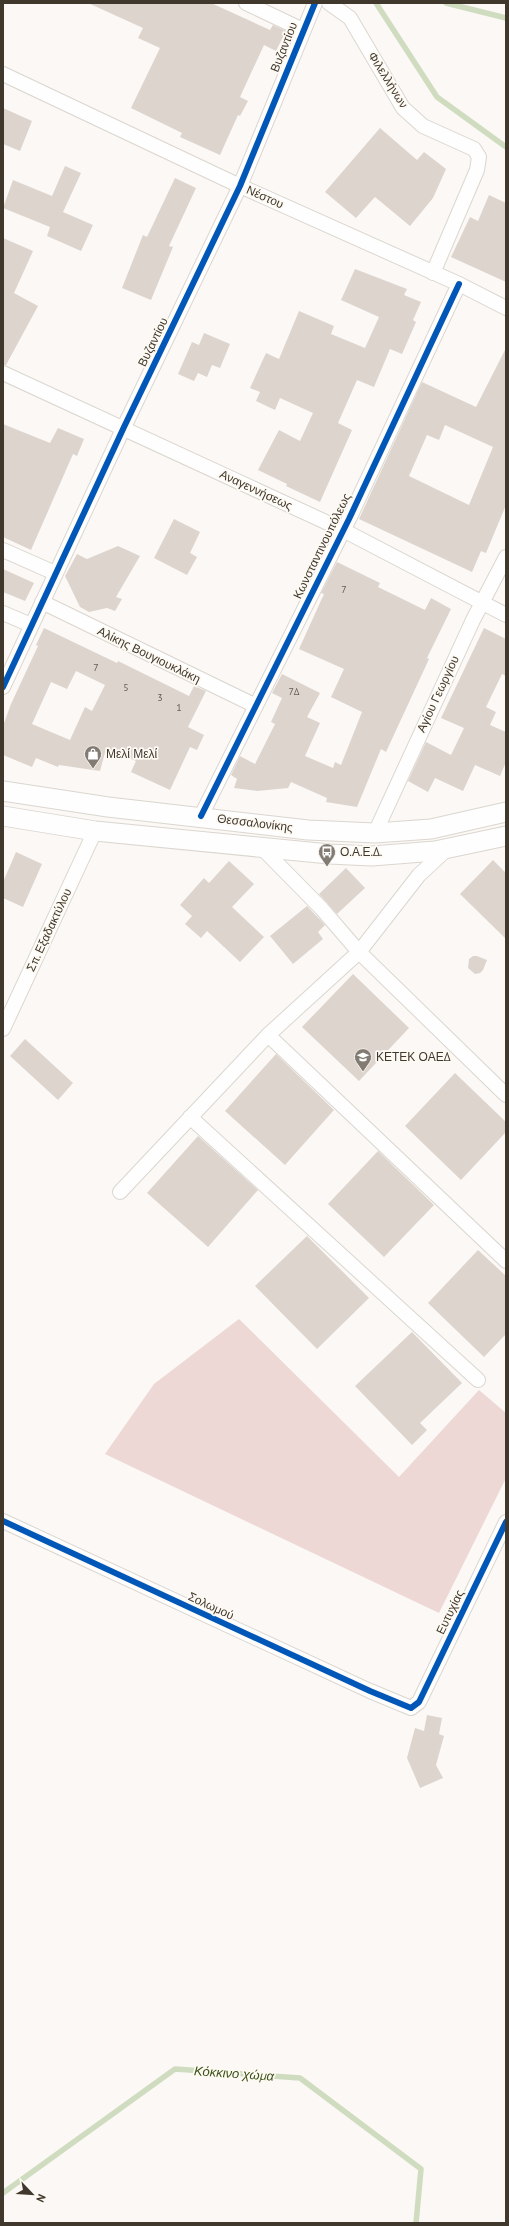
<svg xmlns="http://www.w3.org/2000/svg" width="509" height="2226" font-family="'PT Sans',sans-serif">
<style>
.green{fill:#edd8d5}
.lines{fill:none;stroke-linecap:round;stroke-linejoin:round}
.stream{stroke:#d0dcbf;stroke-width:5.5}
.building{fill:#ddd4ce;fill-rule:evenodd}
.street-casing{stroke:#dbd6cf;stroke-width:16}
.secondary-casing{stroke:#dbd6cf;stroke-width:21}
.street{stroke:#fefefe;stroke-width:14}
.secondary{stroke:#fefefe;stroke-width:19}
.cycleway-casing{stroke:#fdf9f3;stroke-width:8}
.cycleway{stroke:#0057b8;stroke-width:6}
.labels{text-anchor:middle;stroke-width:3.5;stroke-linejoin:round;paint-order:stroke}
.number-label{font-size:10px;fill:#675f55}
.street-label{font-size:12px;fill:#40382d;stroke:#fdf9f3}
.poi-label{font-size:12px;fill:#40382d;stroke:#fdf9f3;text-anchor:start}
.water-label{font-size:13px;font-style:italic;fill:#3a5117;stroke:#fdf9f3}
</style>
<rect width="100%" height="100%" fill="#fbf8f5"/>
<!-- green -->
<path class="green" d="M239,1319L399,1477L479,1390L506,1413V1478L439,1613L105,1454L154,1384Z"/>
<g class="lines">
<!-- stream -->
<path class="stream" d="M376,3L437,97L506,147
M446,3L506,18
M3,2193L175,2069L300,2078L421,2169L416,2223"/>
</g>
<!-- building -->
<path class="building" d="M88,3H211L270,30L273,25L286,31L276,51L264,45L240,97L248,101L240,116L238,115L220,155L180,137L182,133L131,108L160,48L138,38L143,28Z
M3,108L32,121L20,151L3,144Z
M380,128L417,160L424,152L446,169L433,198L410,226L375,197L356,218L325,192Z
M65,166L81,173L63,212L93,225L81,251L47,236L50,227L3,208L13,180L52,196Z
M175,178L196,188L169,246L173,247L151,300L122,288L143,235L147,237Z
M489,195L506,203V282L451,257L470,217L478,221Z
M3,238L33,251L14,293L38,306L6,365H3Z
M355,269L407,289L404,295L421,302L413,320L416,322L402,354L390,349L374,387L357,380L338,423L352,430L320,502L286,486L287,484L258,470L279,430L300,441L313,413L280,398L275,410L256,401L260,392L250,388L266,353L279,359L299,311L334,326L331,334L365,348L379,317L341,300Z
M204,333L230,344L220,368L212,365L207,377L198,373L194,381L178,374L192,342L199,345Z
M506,348V505L486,553L481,551L472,572L359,519L422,382L476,407ZM445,425L493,447L469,505L409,476L427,435L439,440Z
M3,424L50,443L58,428L84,439L77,456L73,454L31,550L3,537Z
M174,519L200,532L190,553L197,557L187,575L154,558Z
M118,546L140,556L116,597L122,599L115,611L107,608L89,612L80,607L65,576L77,554L87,559Z
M337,562L380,583L378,587L425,610L431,598L451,609L427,658L429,659L386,752L381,749L357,807L326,802L327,798L291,782L288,788L257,791L234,788L237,779L231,775L240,756L255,764L275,724L271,722L282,698L272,693L282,674L320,693L307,717L320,723L305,756L333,768L335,762L341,765L362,712L331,697L344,669L299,649L324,594L321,593Z
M3,569L34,583L25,601L3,592Z
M44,628L117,663L118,661L189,696L194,686L206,691L188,727L204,735L197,750L190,747L170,790L131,772L136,761L106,749L100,771L59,765L58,767L36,758L32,767L3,755V726L11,704L38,646L36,645ZM76,671L105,685L92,711L85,707L70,740L32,724L51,682L67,689Z
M484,628L506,639V676L502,674L486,707L496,712L490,725L506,732V762L500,776L475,765L463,791L435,778L428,792L408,781L426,742L451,755L464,728L441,718Z
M16,852L42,864L23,907L3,898V882Z
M493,860L506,873V939L460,894Z
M229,861L254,884L232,907L264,937L240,962L207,931L201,938L185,924L192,916L180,905L204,878L209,883Z
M346,868L365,888L337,914L319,894Z
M307,906L325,925L318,932L323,939L293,964L270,936Z
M473,956H477L487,960L483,970L480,973L475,974L468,968L469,959Z
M353,974L409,1028L359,1081L302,1027Z
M25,1039L73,1083L58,1100L10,1056Z
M276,1054L334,1110L285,1165L225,1111Z
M455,1073L506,1122V1132L461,1180L405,1126Z
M198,1136L258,1190L208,1247L147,1193Z
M378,1151L434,1205L384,1257L328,1204Z
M307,1236L369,1298L317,1349L255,1286Z
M478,1250L506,1276V1334L484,1357L428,1303Z
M412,1332L462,1383L420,1423L427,1430L412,1445L355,1386Z
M427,1715L442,1718L439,1734L444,1736L436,1765L443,1778L420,1788L407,1758L415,1728L424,1731Z"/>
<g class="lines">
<!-- street casing -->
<g class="street-casing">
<path id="street" d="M246,3L303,30
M329,3L350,18L403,108L423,126L474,149L479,157L477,170L433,273
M3,74L240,186L459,284L506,308
M3,373L343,530L506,615
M3,550L55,573
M42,602L256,706
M3,613L31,625
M3,687L124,427L240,186L315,3
M201,816L349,519L459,284
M375,833L473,620L506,557
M262,848L322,909L359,952L506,1095
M3,1029L95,831
M268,1035L506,1261
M190,1117L478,1380
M120,1192L268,1035L359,952L419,875L447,849
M3,1521L370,1691L411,1708L419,1702L506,1522"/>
</g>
<!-- secondary casing -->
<g class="secondary-casing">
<path id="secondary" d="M3,791L108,807L308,830L375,833L431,829L506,812
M3,816L95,831L329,854L372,856L435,851L506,836"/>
</g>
<!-- street -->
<use href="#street" class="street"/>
<!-- secondary -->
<use href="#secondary" class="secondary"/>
<!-- cycleway casing -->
<g class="cycleway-casing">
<path id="cycleway" d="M3,687L124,427L240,186L315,3
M201,816L349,519L459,284
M3,1521L370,1691L411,1708L419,1702L506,1522"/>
</g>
<!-- cycleway -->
<use href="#cycleway" class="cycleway"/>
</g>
<!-- icons -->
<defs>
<g id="shop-pin" transform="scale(0.9)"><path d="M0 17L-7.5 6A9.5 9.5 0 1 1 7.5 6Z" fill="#817b73" stroke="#fdf9f3"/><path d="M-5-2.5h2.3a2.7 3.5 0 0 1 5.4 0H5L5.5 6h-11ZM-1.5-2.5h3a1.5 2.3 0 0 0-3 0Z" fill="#fff"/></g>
<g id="bus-pin" transform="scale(0.9)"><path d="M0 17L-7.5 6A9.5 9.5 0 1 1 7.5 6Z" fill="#817b73" stroke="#fdf9f3"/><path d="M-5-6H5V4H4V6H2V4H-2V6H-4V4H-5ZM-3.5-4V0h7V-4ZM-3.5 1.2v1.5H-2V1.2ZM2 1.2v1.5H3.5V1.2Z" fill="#fff"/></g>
<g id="school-pin" transform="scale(0.9)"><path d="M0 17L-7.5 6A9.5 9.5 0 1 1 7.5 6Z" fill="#817b73" stroke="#fdf9f3"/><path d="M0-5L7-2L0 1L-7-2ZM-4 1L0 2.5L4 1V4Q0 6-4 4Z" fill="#fff"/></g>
</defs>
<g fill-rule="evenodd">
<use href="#shop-pin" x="93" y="754"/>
<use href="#bus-pin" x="327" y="852"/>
<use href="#school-pin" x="363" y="1057"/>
</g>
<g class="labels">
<!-- number labels -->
<g class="number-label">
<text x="344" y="593">7</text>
<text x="96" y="671">7</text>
<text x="126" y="691">5</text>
<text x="294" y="695">7Δ</text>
<text x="160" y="701">3</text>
<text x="179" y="711">1</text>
</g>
<!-- street labels -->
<g class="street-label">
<text transform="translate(284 47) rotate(-68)" y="4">Βυζαντίου</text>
<text transform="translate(388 80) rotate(58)" y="4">Φιλελλήνων</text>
<text transform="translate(265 197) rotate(24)" y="4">Νέστου</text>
<text transform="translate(153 342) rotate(-64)" y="4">Βυζαντίου</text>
<text transform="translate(256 490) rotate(25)" y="4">Αναγεννήσεως</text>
<text transform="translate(322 546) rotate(-64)" y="4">Κωνσταντινουπόλεως</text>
<text transform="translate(149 655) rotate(26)" y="4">Αλίκης Βουγιουκλάκη</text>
<text transform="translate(438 694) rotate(-65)" y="4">Αγίου Γεωργίου</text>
<text transform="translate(255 823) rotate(7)" y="4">Θεσσαλονίκης</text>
<text transform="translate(49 930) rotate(-65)" y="4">Σπ. Εξαδακτύλου</text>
<text transform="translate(211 1606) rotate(25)" y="4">Σολωμού</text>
<text transform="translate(450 1612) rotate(-64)" y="4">Ευτυχίας</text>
</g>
<!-- poi labels -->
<g class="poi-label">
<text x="106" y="758">Μελί Μελί</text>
<text x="340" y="856">Ο.Α.Ε.Δ.</text>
<text x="376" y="1061">ΚΕΤΕΚ ΟΑΕΔ</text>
</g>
<!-- water labels -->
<g class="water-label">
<text transform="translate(234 2073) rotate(4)" y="5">Κόκκινο χώμα</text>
</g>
</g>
<!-- border -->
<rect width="509" height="2226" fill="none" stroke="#40382d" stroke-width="8"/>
<!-- north arrow -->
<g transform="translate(32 2194) rotate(115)" stroke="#fdf9f3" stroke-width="3" paint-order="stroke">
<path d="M0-3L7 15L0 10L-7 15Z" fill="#40382d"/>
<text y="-6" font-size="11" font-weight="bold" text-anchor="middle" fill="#40382d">N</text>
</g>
</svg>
